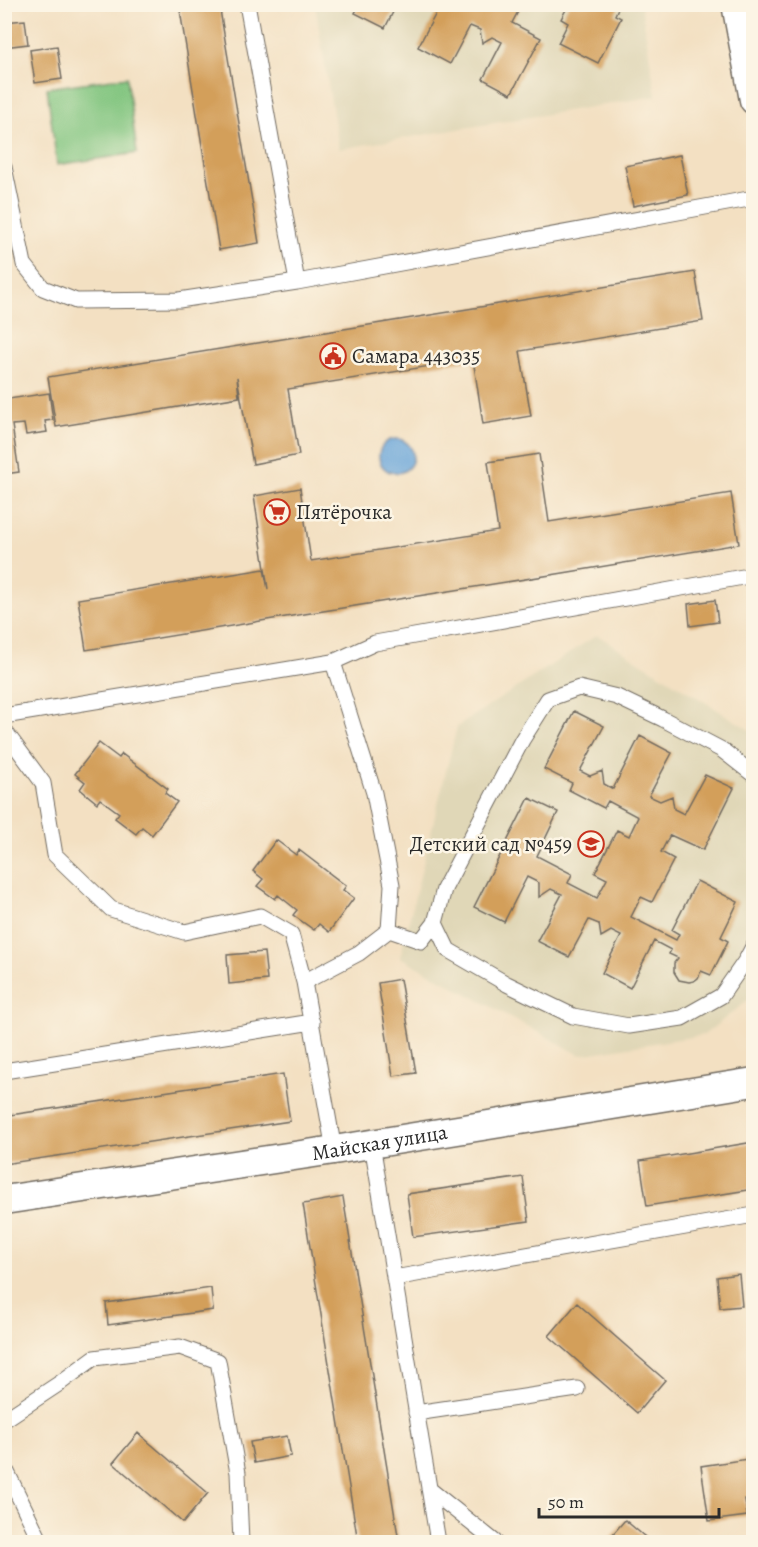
<svg xmlns="http://www.w3.org/2000/svg" width="758" height="1547" font-family="Alegreya,serif">
<style>
.built{fill:#e0d7b7}
.green{fill:#81c57f;stroke:#567855;stroke-width:1.5}
.water{fill:#68a4d9;stroke:#4a6882;stroke-width:1.5}
.building{fill:#d39f5a}
.lines{fill:none;stroke-linecap:round;stroke-linejoin:round}
.service-casing{stroke:#716a60;stroke-width:17}
.minor-casing{stroke:#716a60;stroke-width:31}
.service{stroke:#fff;stroke-width:15}
.minor{stroke:#fff;stroke-width:28}
.labels{text-anchor:middle;stroke-width:5;stroke-linejoin:round;paint-order:stroke}
.poi-label{font-size:21px;fill:#2b2b2b;stroke:#fcf5e5;text-anchor:start}
.street-label{font-size:21px;fill:#2b2b2b;stroke:#fcf5e5}
</style>
<rect width="100%" height="100%" fill="#fcf5e5"/>
<filter id="ink" filterUnits="userSpaceOnUse"><feTurbulence type="fractalNoise" baseFrequency=".0167" numOctaves="2"/><feDisplacementMap in="SourceGraphic" scale="12" xChannelSelector="R" yChannelSelector="G"/><feConvolveMatrix kernelMatrix="1 2 1 2 8 2 1 2 1" color-interpolation-filters="sRGB"/></filter>
<filter id="wash" filterUnits="userSpaceOnUse"><feTurbulence type="fractalNoise" baseFrequency=".008" numOctaves="4" result="noise"/><feDisplacementMap in="SourceGraphic" scale="24" xChannelSelector="R" yChannelSelector="G"/><feGaussianBlur stdDeviation="1.35" result="paint"/><feColorMatrix in="noise" values="0 0 0 0 0 0 0 0 0 0 0 0 0 0 0 0 0 1.4 0 .05"/><feComposite in="paint" operator="in"/></filter>
<g filter="url(#wash)">
<rect width="100%" height="100%" fill="#f3e0c2"/>
<!-- built -->
<path class="built" d="M315,5H641L656,96L339,149Z
M597,635L753,732V996L704,1035L580,1055L400,957L457,727Z"/>
<!-- green -->
<path class="green" d="M127,77L137,153L57,165L47,88Z"/>
<!-- water -->
<path class="water" d="M379 456a17 17 0 1 1 34 0a17 17 0 1 1-34 0Z"/>
<g id="blocks">
<!-- building -->
<path class="building" d="M179,4H219L259,243L219,250Z
M360,4H397L385,28L355,13Z
M441,4H522L512,23L541,38L511,94L483,79L502,42L492,37L482,43L480,30L470,26L450,64L418,47Z
M569,4H620L615,15L621,18L598,63L558,43L568,23L561,19Z
M25,20L28,44L4,47V22Z
M57,46L62,79L35,83L30,50Z
M680,155L688,195L633,206L625,166Z
M695,272L703,321L520,351L531,416L483,424L473,359L288,389L299,455L253,464L237,377L239,397L56,427L48,377Z
M5,389H8L9,399L49,393L53,420L45,421L47,432L26,435L24,424L12,425L19,472L5,474Z
M539,454L549,522L731,493L739,544L557,574L273,619L86,650L78,599L264,569L268,589L254,496L300,488L311,561L498,531L488,462Z
M715,600L718,622L690,626L688,604Z
M574,711L604,726L580,771L590,776L602,771L604,784L613,789L640,736L672,753L649,796L660,801L672,796L674,809L684,814L705,775L734,788L703,850L670,835L661,852L674,859L652,902L641,897L631,917L676,940L679,934L672,930L697,881L738,902L721,937L728,941L711,975L701,971L698,978L694,981L689,982L679,980L674,972V963L678,958L669,954L671,950L654,941L630,988L602,973L621,936L611,931L601,937L599,924L589,920L569,957L537,941L562,894L551,889L539,897V883L527,877L504,922L474,907L529,798L558,812L537,856L572,874L568,883L597,898L607,879L595,873L617,830L629,836L638,817L608,801L604,808L569,790L572,783L544,769Z
M99,743L119,758L122,754L168,789L165,793L177,802L152,835L142,827L136,834L115,818L119,813L100,799L97,803L80,789L85,782L75,774Z
M276,840L296,855L299,850L346,886L343,890L354,898L329,932L319,924L314,930L293,915L297,910L278,895L275,899L257,886L263,879L253,871Z
M264,952L267,980L229,984L227,955Z
M400,979L416,1073L393,1076L378,983Z
M283,1074L290,1121L4,1164V1116Z
M754,1142V1189L647,1206L640,1161Z
M523,1177L529,1221L413,1237L407,1194Z
M343,1197L399,1542H358L303,1204Z
M739,1274L742,1306L720,1308L717,1277Z
M211,1288L213,1310L108,1325L106,1303Z
M577,1303L665,1380L637,1413L549,1336Z
M138,1433L208,1493L183,1523L113,1463Z
M287,1436L291,1456L254,1463L250,1442Z
M754,1458V1497L745,1499L747,1516L709,1521L701,1466Z
M625,1520L651,1542H606Z"/>
</g>
</g>
<g filter="url(#ink)">
<use href="#blocks" fill-opacity="0" stroke="#716a60" stroke-width="1.5"/>
<g class="lines">
<!-- service casing -->
<g class="service-casing">
<path id="service" d="M247,4L297,282
M4,167L24,264L43,288L76,301L179,300L297,282L754,198
M4,716L333,662L375,643L754,575
M4,730L43,783L55,855L111,909L184,932L260,916L291,934L304,982L334,1150
M754,775L722,750L663,719L617,697L579,688L548,699L522,740L444,889L435,923L448,950L507,984L573,1016L629,1026L682,1018L721,996L746,960L754,945
M389,930L421,941L435,923
M304,982L359,953L389,930L392,885L374,793L333,662
M4,1071L312,1022
M372,1144L438,1542
M394,1278L754,1215
M416,1413L577,1389
M4,1420L60,1383L94,1358L180,1347L218,1361L238,1473L241,1542
M4,1466L38,1536L39,1542
M429,1489L495,1542"/>
</g>
<!-- minor casing -->
<g class="minor-casing">
<g id="minor">
<path d="M736,4L754,100"/>
<path id="s1" d="M4,1200L334,1150L754,1082"/>
</g>
</g>
<!-- service -->
<use href="#service" class="service"/>
<!-- minor -->
<use href="#minor" class="minor"/>
</g>
</g>
<!-- icons -->
<defs>
<g id="civic-ring" transform="scale(1.35)"><circle r="9.5" fill="#fcf5e5" stroke="#c8321e" stroke-width="1.5"/><path d="M-.6-6.5H3V-4.5H.6V-3L4-1V1h2V6H-6V1h2V-1L-.6-3ZM-1.2 2.5V6h2.4V2.5Z" fill="#c8321e"/></g>
<g id="supermarket-ring" transform="scale(1.35)"><circle r="9.5" fill="#fcf5e5" stroke="#c8321e" stroke-width="1.5"/><path d="M-6-5.5h2.5l.6 2H6L4.5 2H-2.5L-4.4-4H-6ZM-1.5 3.2a1.3 1.3 0 1 0 .1 0ZM3 3.2a1.3 1.3 0 1 0 .1 0Z" fill="#c8321e"/></g>
<g id="school-ring" transform="scale(1.35)"><circle r="9.5" fill="#fcf5e5" stroke="#c8321e" stroke-width="1.5"/><path d="M0-5L7-2L0 1L-7-2ZM-4 1L0 2.5L4 1V4Q0 6-4 4Z" fill="#c8321e"/></g>
</defs>
<g fill-rule="evenodd">
<use href="#civic-ring" x="333" y="356"/>
<use href="#supermarket-ring" x="277" y="512"/>
<use href="#school-ring" x="591" y="844"/>
</g>
<g class="labels">
<!-- poi labels -->
<g class="poi-label">
<text x="352" y="363">Самара 443035</text>
<text x="296" y="519">Пятёрочка</text>
<text x="572" y="851" text-anchor="end">Детский сад №459</text>
</g>
<!-- street labels -->
<g class="street-label">
<text dy="7" stroke="none"><textPath href="#s1" startOffset="380">Майская улица</textPath></text>
</g>
</g>
<!-- margin -->
<rect width="758" height="1547" fill="none" stroke="#fcf5e5" stroke-width="24"/>
<!-- scale -->
<path d="M539 1508v9h180v-9" fill="none" stroke="#2b2b2b" stroke-width="3"/>
<text x="548" y="1508" font-size="18" fill="#2b2b2b" stroke="#fcf5e5" stroke-width="4.5" paint-order="stroke">50 m</text>
</svg>
